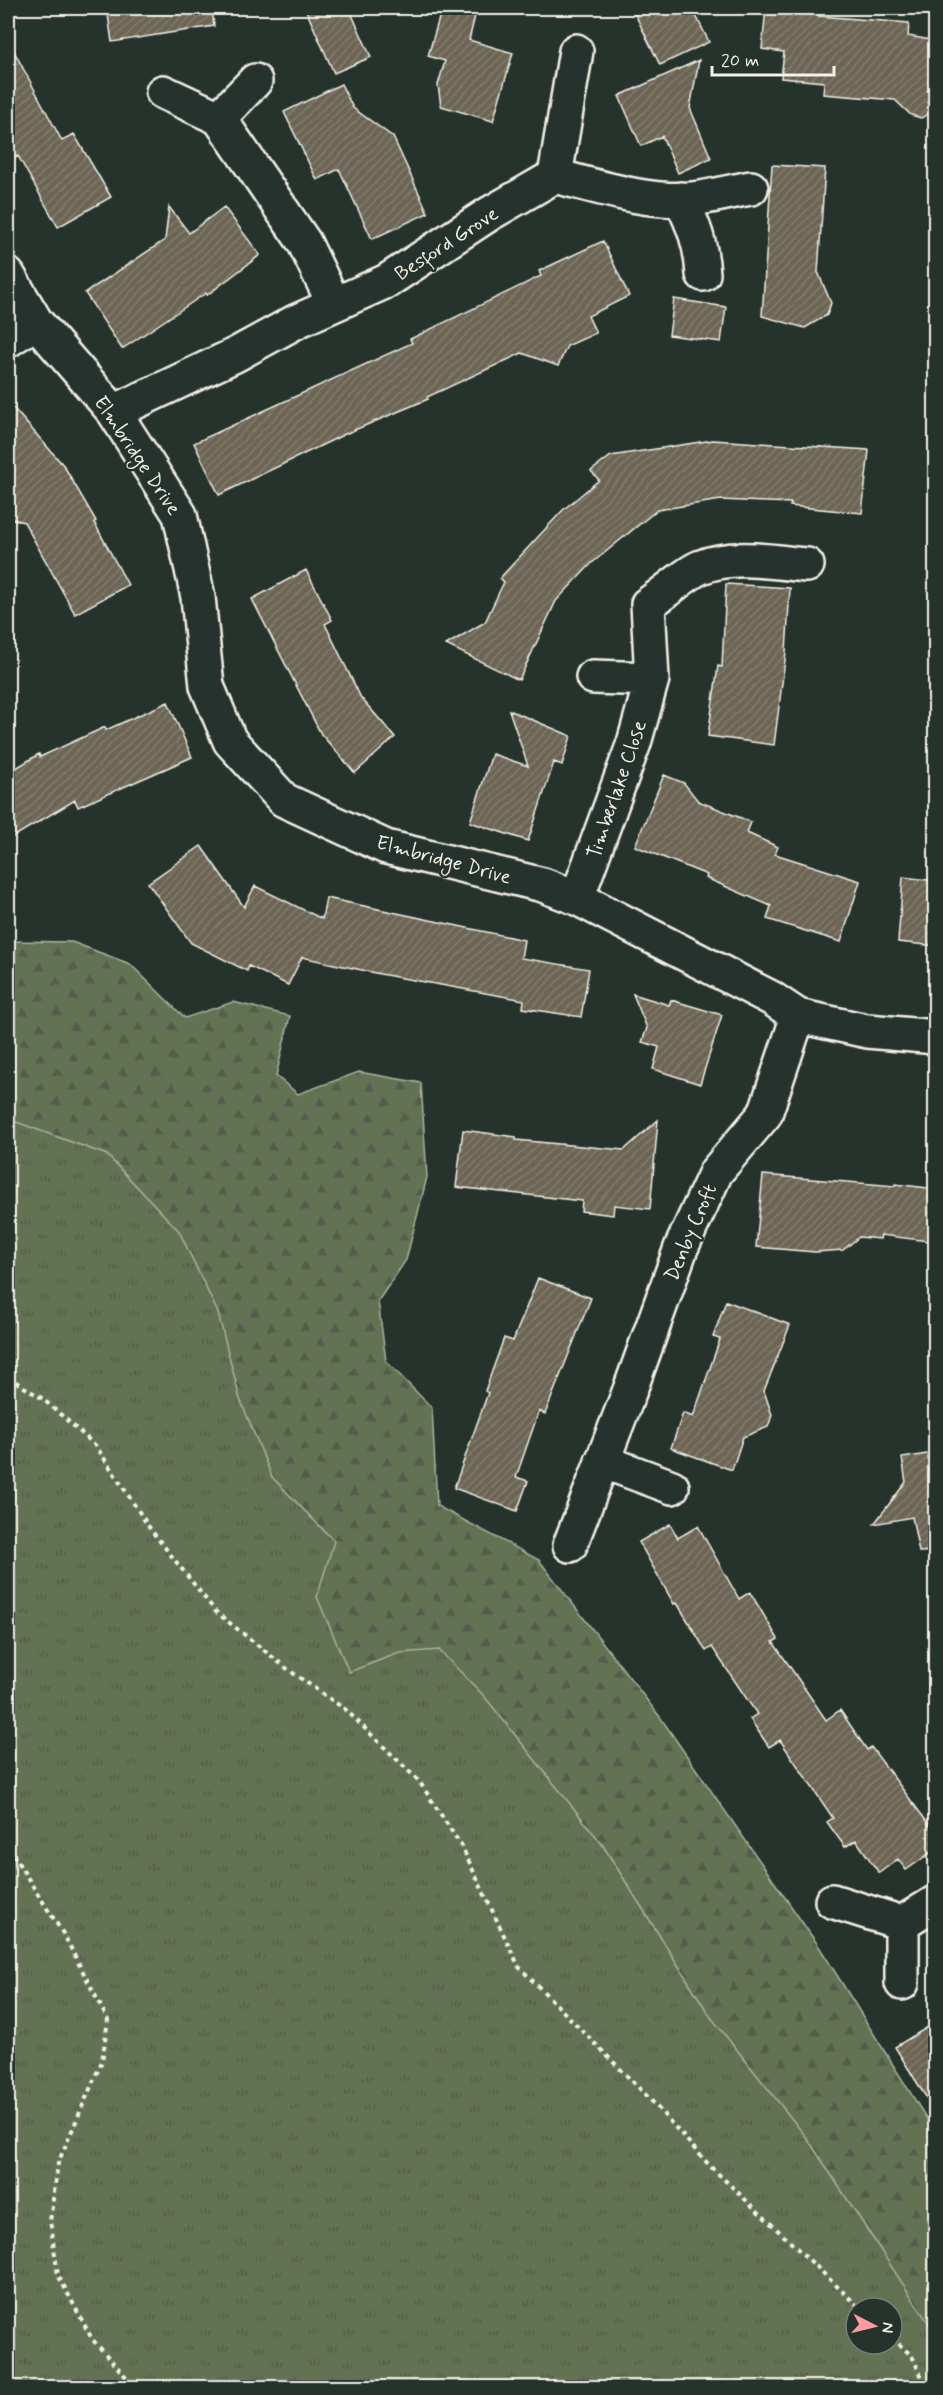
<svg xmlns="http://www.w3.org/2000/svg" width="943" height="2395" font-family="Mynerve,sans-serif">
<style>
.grass{fill:url(#grass-tufts);stroke:#acb29e;stroke-width:1.5;fill-rule:evenodd}
.forest{fill:url(#forest-firs);stroke:#acb29e;stroke-width:1.5}
.building{fill:url(#building-hatch);stroke:#f4f1e8;stroke-width:1.5}
.lines{fill:none;stroke-linecap:round;stroke-linejoin:round}
.minor-casing{stroke:#f4f1e8;stroke-width:38}
.path{stroke:#f4f1e8;stroke-width:4;stroke-dasharray:4.5 4.5;stroke-linecap:butt}
.minor{stroke:#26332d;stroke-width:33}
.labels{text-anchor:middle;stroke-width:5;stroke-linejoin:round;paint-order:stroke}
.street-label{font-size:20px;fill:#f4f1e8;stroke:#26332d}
</style>
<defs>
<pattern id="grass-tufts" width="24" height="20" patternUnits="userSpaceOnUse" patternTransform="scale(1.5)"><rect width="24" height="20" fill="#637253"/><path d="M3 7l-1-3M5 7V3M7 7l1-3M15 17l-1-3M17 17v-4M19 17l1-3" fill="none" stroke="#555b4c"/></pattern>
<pattern id="forest-firs" width="22" height="20" patternUnits="userSpaceOnUse" patternTransform="scale(1.5)"><rect width="22" height="20" fill="#637253"/><path d="M5 1l3.5 6h-7zM16 11l3.5 6h-7z" fill="#555b4c"/></pattern>
<pattern id="building-hatch" width="6" height="6" patternUnits="userSpaceOnUse" patternTransform="scale(1.5)"><rect width="6" height="6" fill="#6c6554"/><path d="M-1 1l2-2M0 6l6-6M5 7l2-2" fill="none" stroke="#827c6d"/></pattern>
</defs>
<rect width="100%" height="100%" fill="#26332d"/>
<filter id="ink" filterUnits="userSpaceOnUse"><feTurbulence type="fractalNoise" baseFrequency=".0167" numOctaves="2"/><feDisplacementMap in="SourceGraphic" scale="12" xChannelSelector="R" yChannelSelector="G"/><feConvolveMatrix kernelMatrix="1 2 1 2 8 2 1 2 1" color-interpolation-filters="sRGB"/></filter>
<g filter="url(#ink)">
<!-- grass -->
<path class="grass" d="M8,1054L69,1093L368,1422L935,2271V2387H8ZM856,2308H892V2344H856Z"/>
<!-- forest -->
<path class="forest" d="M8,941L72,942L130,964L185,1018L233,1002L290,1016L276,1076L298,1094L359,1072L421,1083L427,1177L406,1260L378,1301L386,1361L432,1408L437,1506L539,1560L660,1717L820,1948L935,2132V2333L807,2138L710,2016L602,1844L484,1696L439,1650L399,1653L349,1672L317,1597L334,1541L272,1477L240,1399L218,1313L179,1231L107,1155L8,1119Z"/>
<!-- building -->
<path class="building" d="M107,8H212L214,26L112,42Z
M305,8H349L371,57L334,73Z
M442,8H477L469,40L513,53L493,121L441,106L438,85L445,61L428,56Z
M632,8H692L709,42L660,65Z
M766,8H800V11L820,12L819,16L909,23L908,36L936,41V110L921,118L911,115L895,100L823,94L824,82L781,78L784,52L762,49Z
M8,40L62,141L74,134L111,197L58,227L18,156L8,162Z
M699,60L690,108L711,158L678,173L662,136L641,146L619,96Z
M341,84L353,108L393,137L428,213L372,239L339,169L317,180L284,112Z
M772,165L825,168L818,272L831,303L827,315L805,328L762,316Z
M169,207L189,233L224,207L260,255L207,295L206,293L122,349L85,293L165,240Z
M603,241L629,296L588,316L596,333L567,346L558,366L522,353L427,397L428,399L345,434L219,495L194,443L412,343L410,339L541,276L539,271Z
M674,299L726,307L721,342L669,335Z
M8,402L64,466L96,521L94,522L128,585L75,614L24,522L8,518Z
M713,440L869,450L862,513L790,506L791,503L721,500L657,510L592,563L556,601L519,680L446,645L485,622L504,582L500,578L563,510L599,480L591,471L611,456Z
M306,570L332,620L325,624L361,698L395,737L355,773L321,734L252,599Z
M726,584L790,588L786,652L774,745L708,736L718,666L722,667Z
M168,702L192,757L78,807L75,800L8,840V773L39,754L40,757L105,727L106,730Z
M509,710L571,736L562,765L554,762L528,841L470,822L492,754L528,766Z
M664,775L684,783L698,801L751,822L747,833L778,847L775,854L860,881L841,942L767,919L771,906L706,878L707,875L635,846Z
M201,846L244,907L255,886L322,919L326,898L524,940L521,958L589,969L581,1017L523,1008L524,1000L380,974L302,957L288,985L249,966L247,971L191,943L148,883Z
M903,877L936,881V946L898,942Z
M633,994L669,1005L671,1000L722,1015L700,1084L653,1069L659,1047L642,1042L647,1028Z
M658,1120L650,1209L614,1205L613,1215L581,1211L582,1201L456,1187L463,1130L516,1137V1140L624,1150Z
M763,1175L895,1186V1184L936,1189V1242L881,1235L880,1239L859,1237L843,1250L815,1252L756,1247Z
M538,1278L591,1298L545,1414L539,1411L516,1477L528,1481L517,1511L454,1488L488,1393L485,1391L504,1338L513,1341Z
M726,1301L790,1325L764,1391L772,1415L768,1427L743,1437L732,1470L671,1448L683,1413L693,1417L720,1339L713,1337Z
M936,1442V1551L919,1552L912,1517L874,1524L906,1482L902,1458L927,1454Z
M670,1524L678,1538L698,1526L739,1599L750,1592L778,1639L773,1642L826,1720L840,1710L867,1750L871,1747L936,1834V1849L906,1870L898,1859L879,1873L856,1840L845,1847L827,1822L833,1818L780,1740L769,1747L750,1719L757,1714L712,1647L706,1651L677,1603L674,1604L639,1542Z
M936,2022V2113L895,2047Z"/>
<g class="lines">
<!-- minor casing -->
<g class="minor-casing">
<path id="minor" d="M163,92L219,118L304,242L334,304
M219,118L255,81
M555,176C599,187 647,203 692,199C712,197 732,191 751,188
M681,199C694,226 701,244 703,274
M8,275L36,322L114,412L180,515L198,597L207,686L230,741L284,800L386,847L543,885L577,898L771,998L798,1016L867,1031L936,1037
M8,340L36,322
M114,412L235,355L297,321L387,281L489,214L555,176L576,51
M593,677L652,679
M577,898L634,743L652,679L648,604C661,596 689,571 701,567C733,554 773,562 807,565
M602,1461L672,1487
M570,1545L630,1390L681,1248L716,1172L765,1114L798,1016
M832,1901L902,1923
M902,1983V1923L936,1902"/>
</g>
<!-- path -->
<path class="path" d="M8,1377L43,1399L96,1446L151,1530L216,1612L290,1671L346,1710L419,1781L462,1847L519,1967L648,2097L710,2166L860,2308
M8,1847L64,1935L108,2020L102,2061L58,2163L50,2221L58,2275L92,2339L136,2388
M892,2338L912,2356L927,2388"/>
<!-- minor -->
<use href="#minor" class="minor"/>
</g>
</g>
<g class="labels">
<!-- street labels -->
<g class="street-label">
<text transform="translate(446 243) rotate(-33)" y="7">Besford Grove</text>
<text transform="translate(138 455) rotate(56)" y="7">Elmbridge Drive</text>
<text transform="translate(616 789) rotate(-71)" y="7">Timberlake Close</text>
<text transform="translate(444 859) rotate(15)" y="7">Elmbridge Drive</text>
<text transform="translate(690 1232) rotate(-67)" y="7">Denby Croft</text>
</g>
</g>
<!-- margin -->
<rect width="943" height="2395" fill="none" stroke="#26332d" stroke-width="30"/>
<rect x="15" y="15" width="913" height="2365" fill="none" stroke="#f4f1e8" stroke-width="2" filter="url(#ink)"/>
<!-- north arrow -->
<g transform="translate(874 2326) rotate(97)"><circle r="28" fill="#26332d" stroke="#787f78" stroke-width="1.5"/>
<path d="M0-4.5L10 22L0 15L-10 22Z" fill="#ff9aa2"/>
<text y="-9" font-size="16" font-weight="bold" text-anchor="middle" fill="#f4f1e8">N</text>
</g>
<!-- scale -->
<path d="M712 66v9h122v-9" fill="none" stroke="#f4f1e8" stroke-width="3"/>
<text x="721" y="66" font-size="18" fill="#f4f1e8" stroke="#26332d" stroke-width="4.5" paint-order="stroke">20 m</text>
</svg>
